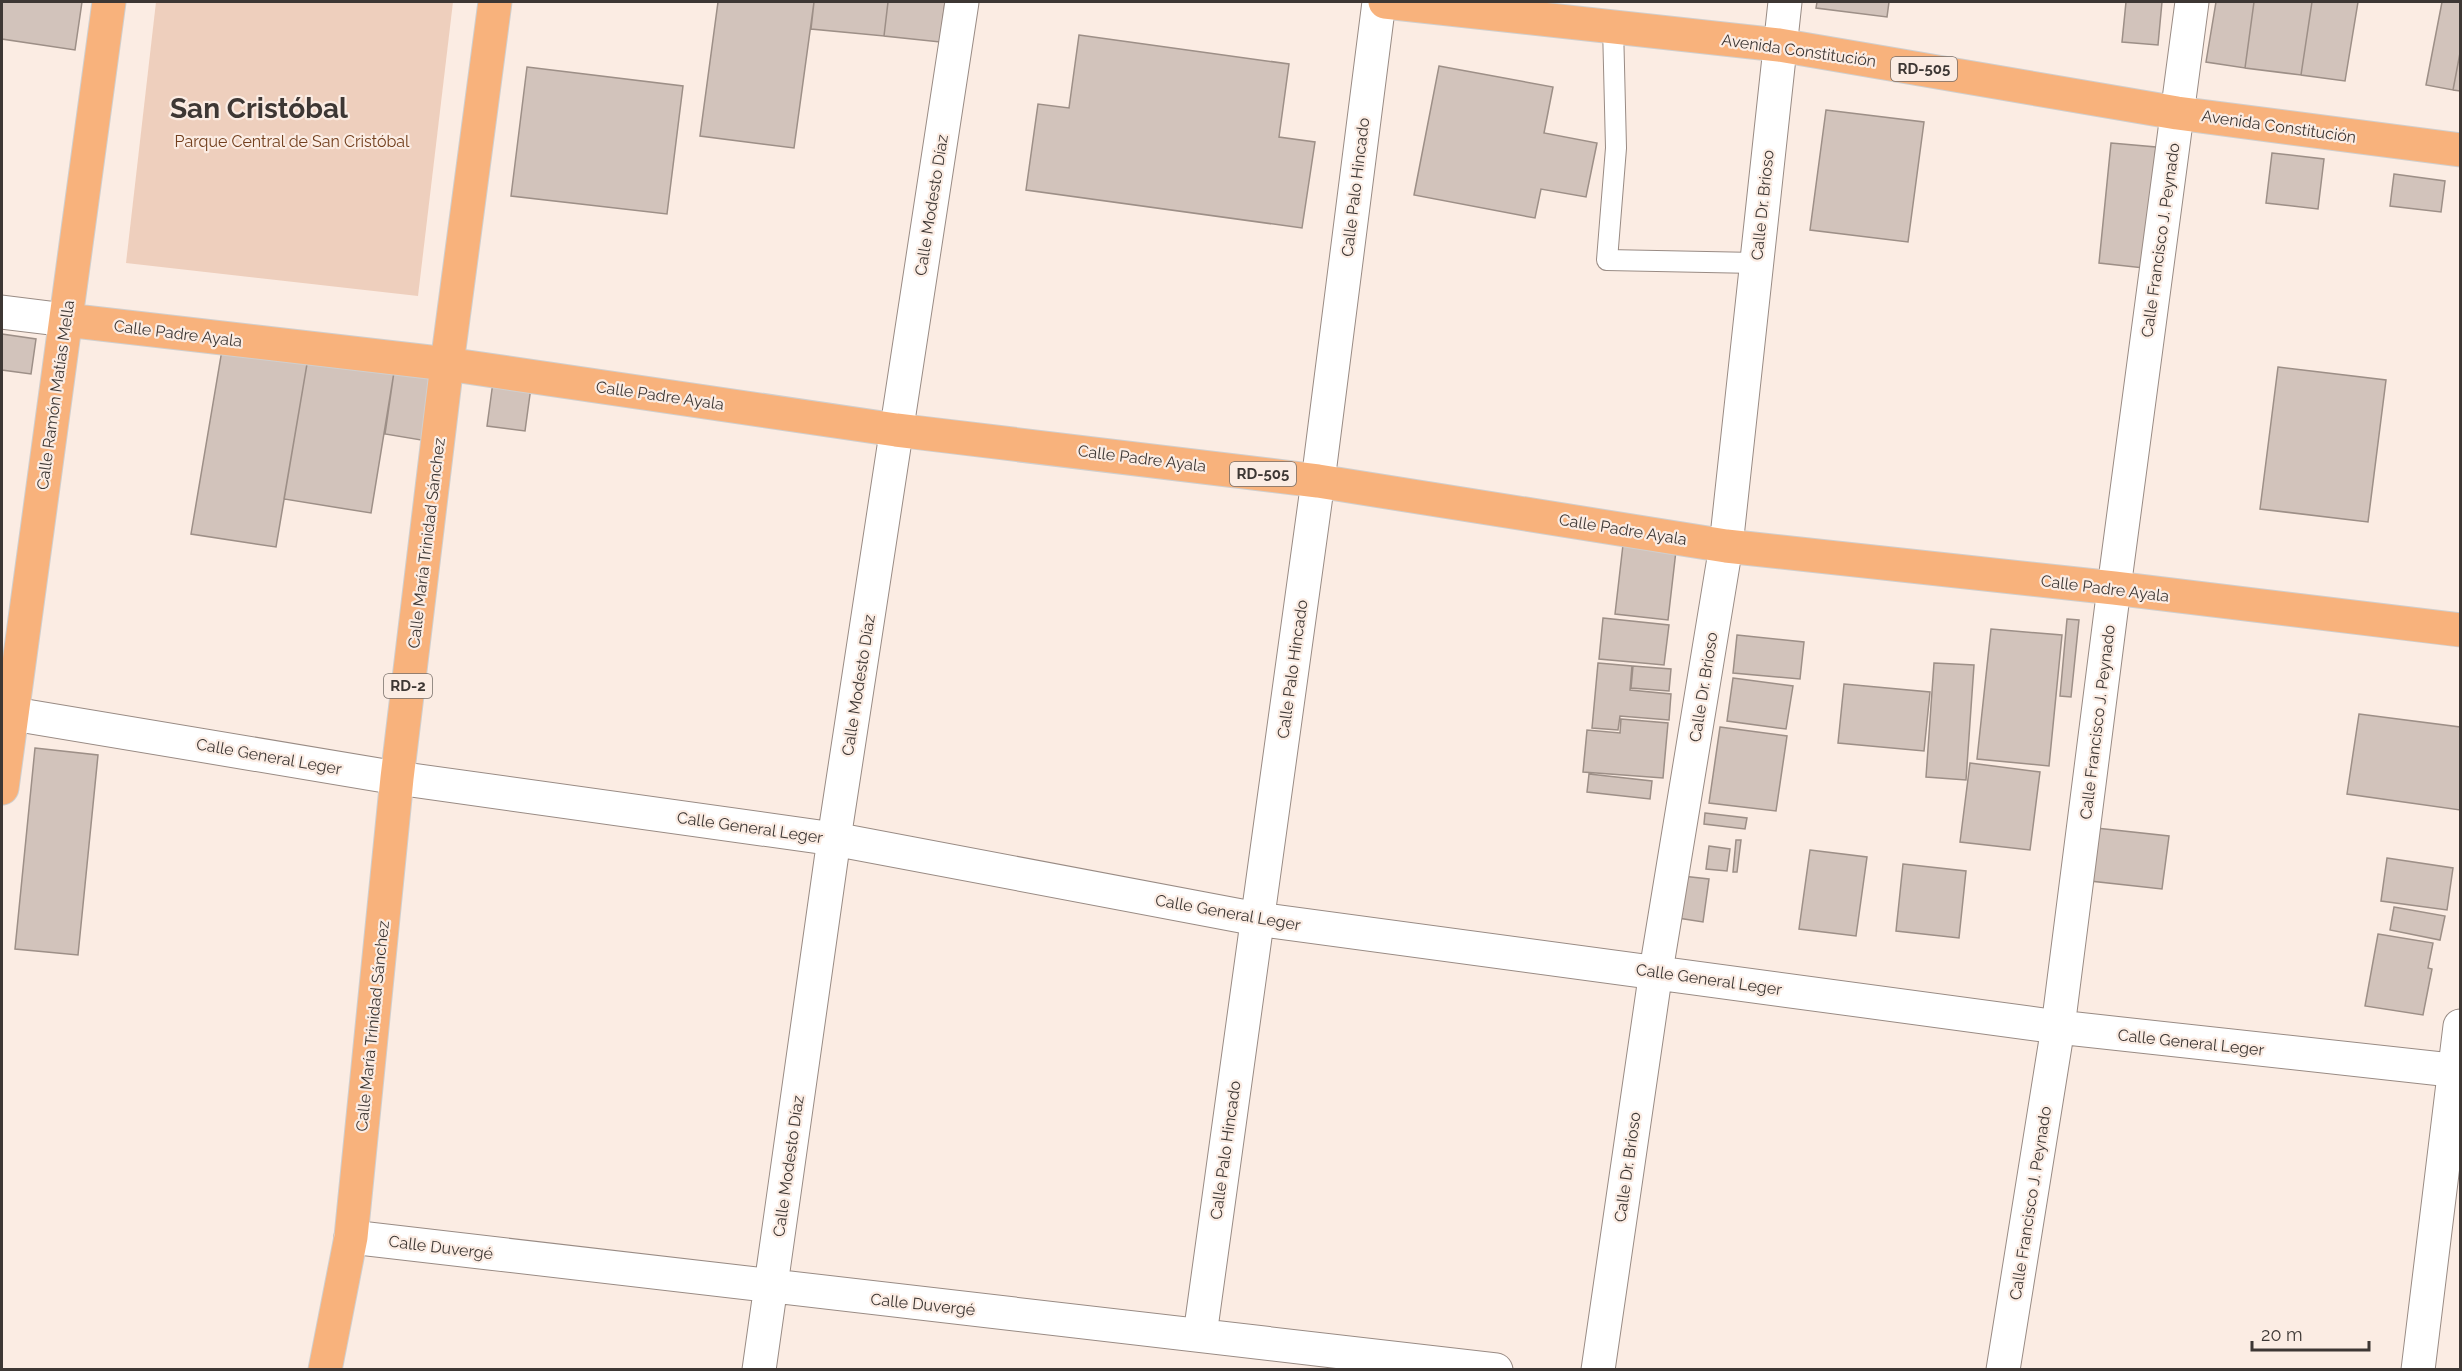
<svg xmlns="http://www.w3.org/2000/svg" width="2462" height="1371" font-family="Raleway,sans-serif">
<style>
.green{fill:#eecfbd}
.building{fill:#d2c3bb;stroke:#9d8f87;stroke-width:1.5}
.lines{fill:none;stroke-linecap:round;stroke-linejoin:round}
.lane-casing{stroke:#998b84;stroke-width:22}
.street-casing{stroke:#998b84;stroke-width:35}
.secondary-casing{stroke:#998b84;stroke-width:35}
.primary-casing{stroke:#d0cfce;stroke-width:35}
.lane{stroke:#fff;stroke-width:20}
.street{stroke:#fff;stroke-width:33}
.secondary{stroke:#fff;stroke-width:33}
.primary{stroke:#f8b27c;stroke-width:33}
.labels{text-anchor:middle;stroke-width:4.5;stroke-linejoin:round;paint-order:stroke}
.shield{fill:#fbece3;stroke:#766d68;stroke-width:1.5}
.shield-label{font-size:15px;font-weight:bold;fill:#3d3734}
.street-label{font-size:16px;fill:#3d3734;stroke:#fbece3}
.park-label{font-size:16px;fill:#723f1d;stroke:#fbece3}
.town-label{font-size:28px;font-weight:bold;fill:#3d3734;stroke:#fbece3}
</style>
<rect width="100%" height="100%" fill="#fbece3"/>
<!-- green -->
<path class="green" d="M156,2H453L418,296L126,263Z"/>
<!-- building -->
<path class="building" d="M2,2H82L75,50L2,39Z
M718,2H814L794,148L700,136Z
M814,2H888L884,36L811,29Z
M888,2H945L940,42L884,36Z
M1817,2H1889L1887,17L1816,8Z
M2126,2H2162L2158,45L2122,42Z
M2216,2H2254L2245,68L2206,62Z
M2254,2H2312L2301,75L2245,68Z
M2312,2H2358L2345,81L2301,75Z
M2442,2H2460V53L2453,90L2426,85Z
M1079,35L1289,64L1279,137L1315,142L1302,228L1026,190L1038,104L1069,108Z
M2460,53V91L2453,90Z
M1439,66L1553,87L1544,133L1597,143L1586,197L1541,189L1535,218L1414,195Z
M527,67L683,86L667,214L511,196Z
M1826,110L1924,122L1908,242L1810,230Z
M2111,143L2156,147L2144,268L2099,263Z
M2272,153L2324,159L2318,209L2266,203Z
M2394,174L2445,181L2441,212L2390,206Z
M2,334L36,339L31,374L2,370Z
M223,344L308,358L276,547L191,534Z
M308,358L394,372L371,513L284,499Z
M2278,367L2386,380L2368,522L2260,509Z
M394,372L437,378L427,441L385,434Z
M493,382L531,387L525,431L487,426Z
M1624,536L1677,542L1668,620L1615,614Z
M1603,618L1669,625L1664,665L1599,659Z
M2067,619L2079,620L2071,697L2060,696Z
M1991,629L2062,635L2049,766L1977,759Z
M1737,635L1804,642L1800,679L1733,673Z
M1598,663L1632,666L1630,690L1671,694L1669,720L1620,716L1618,730L1592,728Z
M1934,663L1974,665L1966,780L1926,777Z
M1633,666L1671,669L1669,691L1631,688Z
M1733,678L1793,686L1786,729L1727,721Z
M1844,684L1930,692L1924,751L1838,743Z
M2359,714L2460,727V810L2347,794Z
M1621,719L1668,723L1663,778L1583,772L1587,730L1620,733Z
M1720,727L1787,736L1776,811L1709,803Z
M35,748L98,755L78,955L15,949Z
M1970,763L2040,772L2030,850L1960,842Z
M1589,774L1652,781L1650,799L1587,792Z
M1705,813L1747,818L1745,829L1704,824Z
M2096,828L2169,836L2162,889L2090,881Z
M1736,840H1741L1737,872H1733Z
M1709,846L1730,849L1727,871L1706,869Z
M1810,850L1867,857L1856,936L1799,929Z
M2387,858L2453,868L2447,910L2381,901Z
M1903,864L1966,871L1959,938L1896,931Z
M1682,876L1709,879L1703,922L1678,918Z
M2394,907L2445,916L2440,940L2390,930Z
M2378,934L2433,943L2428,968L2432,969L2423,1015L2365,1006Z"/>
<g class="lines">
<!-- lane casing -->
<g class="lane-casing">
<path id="lane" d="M1613,26L1616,148L1607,260L1756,263"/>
</g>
<!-- street casing -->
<g class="street-casing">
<path id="street" d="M2,712L397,778L834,839L1257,919L2058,1027L2460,1071
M351,1237L1496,1370
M1200,1335L1318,481L1379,2
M759,1370L834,839L962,2
M1598,1370L1656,971L1726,546L1785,2
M2003,1370L2058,1027L2114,588L2192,2"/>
</g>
<!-- secondary casing -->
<g class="secondary-casing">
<path id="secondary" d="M2,312L66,320
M2418,1370L2460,1026"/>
</g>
<!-- primary casing -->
<g class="primary-casing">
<path id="primary" d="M1385,2L1779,45L2177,113L2460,150
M66,320L447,364L896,430L1318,481L1726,546L2114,588L2460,630
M2,788L109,2
M325,1370L351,1237L397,778L447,364L495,2"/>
</g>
<!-- lane -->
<use href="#lane" class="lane"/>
<!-- street -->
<use href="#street" class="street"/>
<!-- secondary -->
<use href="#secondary" class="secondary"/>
<!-- primary -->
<use href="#primary" class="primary"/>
</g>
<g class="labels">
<!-- shield labels -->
<g class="shield">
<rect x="1891" y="57" width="66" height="24" rx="4.5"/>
<rect x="1230" y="462" width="66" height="24" rx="4.5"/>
<rect x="384" y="674" width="48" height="24" rx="4.5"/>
</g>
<g class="shield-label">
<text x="1924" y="74">RD-505</text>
<text x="1263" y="479">RD-505</text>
<text x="408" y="691">RD-2</text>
</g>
<!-- street labels -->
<g class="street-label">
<text transform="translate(1799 50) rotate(8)" y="6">Avenida Constitución</text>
<text transform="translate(2279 126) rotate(8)" y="6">Avenida Constitución</text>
<text transform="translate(1355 187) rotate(-83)" y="6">Calle Palo Hincado</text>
<text transform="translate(931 205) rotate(-81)" y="6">Calle Modesto Díaz</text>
<text transform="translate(1762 205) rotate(-84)" y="6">Calle Dr. Brioso</text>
<text transform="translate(2160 240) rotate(-82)" y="6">Calle Francisco J. Peynado</text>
<text transform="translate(178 333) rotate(7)" y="6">Calle Padre Ayala</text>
<text transform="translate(55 395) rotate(-82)" y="6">Calle Ramón Matías Mella</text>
<text transform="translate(660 395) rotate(8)" y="6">Calle Padre Ayala</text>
<text transform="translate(1142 458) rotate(7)" y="6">Calle Padre Ayala</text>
<text transform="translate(1623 529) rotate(9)" y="6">Calle Padre Ayala</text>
<text transform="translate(426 543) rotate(-83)" y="6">Calle María Trinidad Sánchez</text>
<text transform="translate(2105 588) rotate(7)" y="6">Calle Padre Ayala</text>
<text transform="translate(1292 669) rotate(-82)" y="6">Calle Palo Hincado</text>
<text transform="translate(858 685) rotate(-81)" y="6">Calle Modesto Díaz</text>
<text transform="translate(1703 687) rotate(-81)" y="6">Calle Dr. Brioso</text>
<text transform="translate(2097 722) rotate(-83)" y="6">Calle Francisco J. Peynado</text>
<text transform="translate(269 756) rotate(10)" y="6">Calle General Leger</text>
<text transform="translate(750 827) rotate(8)" y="6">Calle General Leger</text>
<text transform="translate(1228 912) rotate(10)" y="6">Calle General Leger</text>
<text transform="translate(1709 979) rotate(8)" y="6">Calle General Leger</text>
<text transform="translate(372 1026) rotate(-84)" y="6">Calle María Trinidad Sánchez</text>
<text transform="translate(2191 1042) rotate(6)" y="6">Calle General Leger</text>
<text transform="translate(1225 1150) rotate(-82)" y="6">Calle Palo Hincado</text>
<text transform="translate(788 1166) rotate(-82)" y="6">Calle Modesto Díaz</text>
<text transform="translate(1627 1167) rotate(-82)" y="6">Calle Dr. Brioso</text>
<text transform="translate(2030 1203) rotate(-81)" y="6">Calle Francisco J. Peynado</text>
<text transform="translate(441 1247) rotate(7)" y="6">Calle Duvergé</text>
<text transform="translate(923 1304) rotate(6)" y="6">Calle Duvergé</text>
</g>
<!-- park labels -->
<g class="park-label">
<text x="292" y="147">Parque Central de San Cristóbal</text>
</g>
<!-- town labels -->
<g class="town-label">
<text x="259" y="118">San Cristóbal</text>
</g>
</g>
<!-- border -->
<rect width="2462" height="1371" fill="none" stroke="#3d3734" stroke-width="6"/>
<!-- scale -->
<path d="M2252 1341v9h117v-9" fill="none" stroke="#3d3734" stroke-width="3"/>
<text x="2261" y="1341" font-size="18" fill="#3d3734" stroke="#fbece3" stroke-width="4.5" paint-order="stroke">20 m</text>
</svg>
